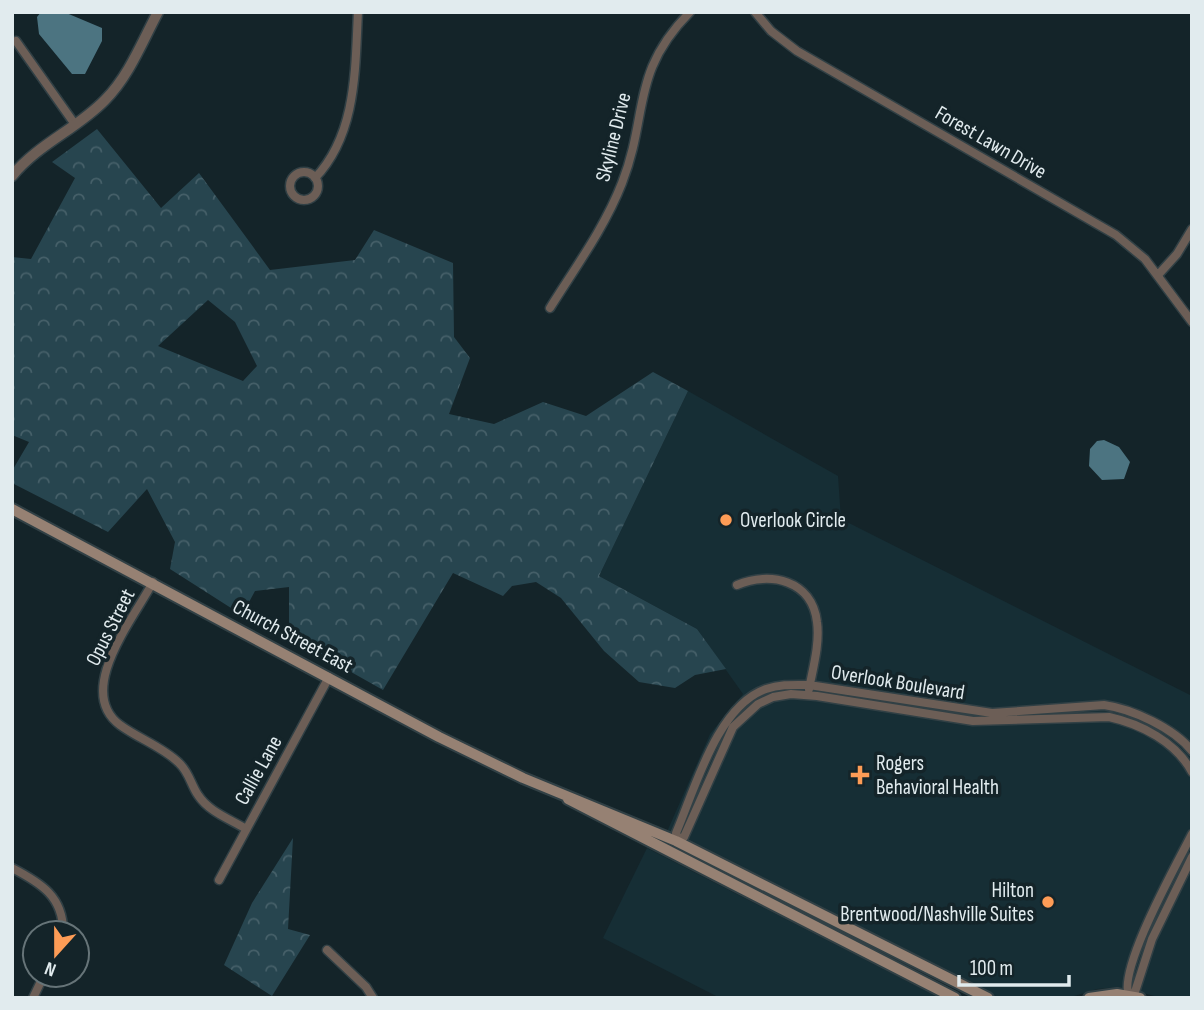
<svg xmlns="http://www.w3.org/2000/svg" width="1204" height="1010" font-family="'Sofia Sans Condensed',sans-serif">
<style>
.built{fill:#162e35}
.forest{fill:url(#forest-crowns);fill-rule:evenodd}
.water{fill:#4c7481}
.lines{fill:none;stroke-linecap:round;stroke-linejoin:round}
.minor-casing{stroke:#314045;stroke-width:11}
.tertiary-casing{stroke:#314045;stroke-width:13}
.secondary-casing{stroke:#314045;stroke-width:14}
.minor{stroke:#6c5e56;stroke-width:8}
.tertiary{stroke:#6c5e56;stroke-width:10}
.secondary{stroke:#968173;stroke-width:10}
.poi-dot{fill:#fd9c56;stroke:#142429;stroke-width:2.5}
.labels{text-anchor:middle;stroke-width:7;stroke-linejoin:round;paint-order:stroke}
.street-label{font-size:21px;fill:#e1ebee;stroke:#142429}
.poi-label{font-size:21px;fill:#e1ebee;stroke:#142429;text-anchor:start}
</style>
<defs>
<pattern id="forest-crowns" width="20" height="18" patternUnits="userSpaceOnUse" patternTransform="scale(1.75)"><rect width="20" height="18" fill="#27454f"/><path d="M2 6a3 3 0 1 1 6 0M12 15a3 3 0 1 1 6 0" fill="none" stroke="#466069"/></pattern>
</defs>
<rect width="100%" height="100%" fill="#142429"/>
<!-- built -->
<path class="built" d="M688,391L838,476L841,519L1192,696V998H1162L1120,987L1097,989L1068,998H1000L666,834L710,734L743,694L697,629L599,576Z
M647,848L940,998H720L603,938Z"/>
<!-- forest -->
<path class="forest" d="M97,129L161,208L199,173L270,270L355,260L374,230L453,263L454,337L470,358L449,414L494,424L543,402L586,416L653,372L688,391L599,576L697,629L726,669L695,675L675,688L639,682L604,651L561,598L536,582L512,586L503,596L453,573L383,690L289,637V587L255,591L242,615L170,569L175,542L147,489L108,532L12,483V471L29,442L12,435V257L31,259L75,178L52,162ZM208,300L235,322L257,366L243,381L158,346Z
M293,838L288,929L310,935L272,996L224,965L252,903Z"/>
<!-- water -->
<path class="water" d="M41,12H64L102,28V41L85,74H72L39,34L37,17Z
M1104,440L1119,447L1130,462L1124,479L1102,480L1089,466L1090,449L1097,441Z"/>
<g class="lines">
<!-- minor casing -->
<g class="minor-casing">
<path id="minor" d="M755,12L771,31L797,51L1116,235L1145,259L1192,322
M16,41L74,123
M290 186a14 14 0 1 1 28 0a14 14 0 1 1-28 0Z
M315,178C357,134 355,69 358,12
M1158,275L1177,254L1192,229
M550,308C575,268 605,227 622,183C649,114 630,73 690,12
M153,582C134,618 74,691 120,725C139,739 163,747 179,763C189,772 191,785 198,795C209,812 230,819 246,829
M737,585C770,571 812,580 817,622C820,643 813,668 809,689
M678,838L676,833C695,789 717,706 766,689C781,684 794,685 809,685L992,713L1104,705C1132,709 1174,728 1192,751
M677,840L684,837L733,727L758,704L773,697L791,694L817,696L973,721L1109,717C1141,724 1176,742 1192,772
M12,868C41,883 64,897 63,933
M219,880L329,677
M327,950L366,987L373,998
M33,998L44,975
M1130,998C1114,975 1179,860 1192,834
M1133,998L1152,939L1192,857"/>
</g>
<!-- tertiary casing -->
<g class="tertiary-casing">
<path id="tertiary" d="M12,176C38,144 77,129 105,100C129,76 142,42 158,12"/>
</g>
<!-- secondary casing -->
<g class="secondary-casing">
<path id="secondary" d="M12,509L439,737L523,778L676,841L988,998
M568,799L955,998
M1089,998L1117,994L1140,998"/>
</g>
<!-- minor -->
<use href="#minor" class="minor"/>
<!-- tertiary -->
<use href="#tertiary" class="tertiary"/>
<!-- secondary -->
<use href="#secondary" class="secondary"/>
</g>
<!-- markers -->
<g class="poi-dot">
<circle cx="726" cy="520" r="7"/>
<path d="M856.5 764.5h7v7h7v7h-7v7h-7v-7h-7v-7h7z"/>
<circle cx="1048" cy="902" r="7"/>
</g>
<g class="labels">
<!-- street labels -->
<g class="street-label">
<text transform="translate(613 137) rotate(-76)" y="7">Skyline Drive</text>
<text transform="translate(991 142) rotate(30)" y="7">Forest Lawn Drive</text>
<text transform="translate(110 627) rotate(-63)" y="7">Opus Street</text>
<text transform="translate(293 636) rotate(28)" y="7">Church Street East</text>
<text transform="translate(898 682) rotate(9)" y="7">Overlook Boulevard</text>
<text transform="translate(258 770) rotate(-61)" y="7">Callie Lane</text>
</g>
<!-- poi labels -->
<g class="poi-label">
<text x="740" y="527">Overlook Circle</text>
<text x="876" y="770">Rogers<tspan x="876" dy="24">Behavioral Health</tspan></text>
<text x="1034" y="897" text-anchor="end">Hilton<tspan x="1034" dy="24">Brentwood/Nashville Suites</tspan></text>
</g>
</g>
<!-- border -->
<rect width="1204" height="1010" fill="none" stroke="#e1ebee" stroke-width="28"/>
<!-- north arrow -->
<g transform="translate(56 954) rotate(201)"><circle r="33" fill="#142429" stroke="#667478" stroke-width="2"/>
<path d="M0-5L12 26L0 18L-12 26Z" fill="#fd9c56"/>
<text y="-10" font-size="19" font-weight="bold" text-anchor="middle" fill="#e1ebee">N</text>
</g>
<!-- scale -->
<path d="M959 975v10h110v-10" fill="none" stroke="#e1ebee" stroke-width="3.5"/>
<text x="970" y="975" font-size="21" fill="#e1ebee" stroke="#142429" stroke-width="5" paint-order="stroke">100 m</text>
</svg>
